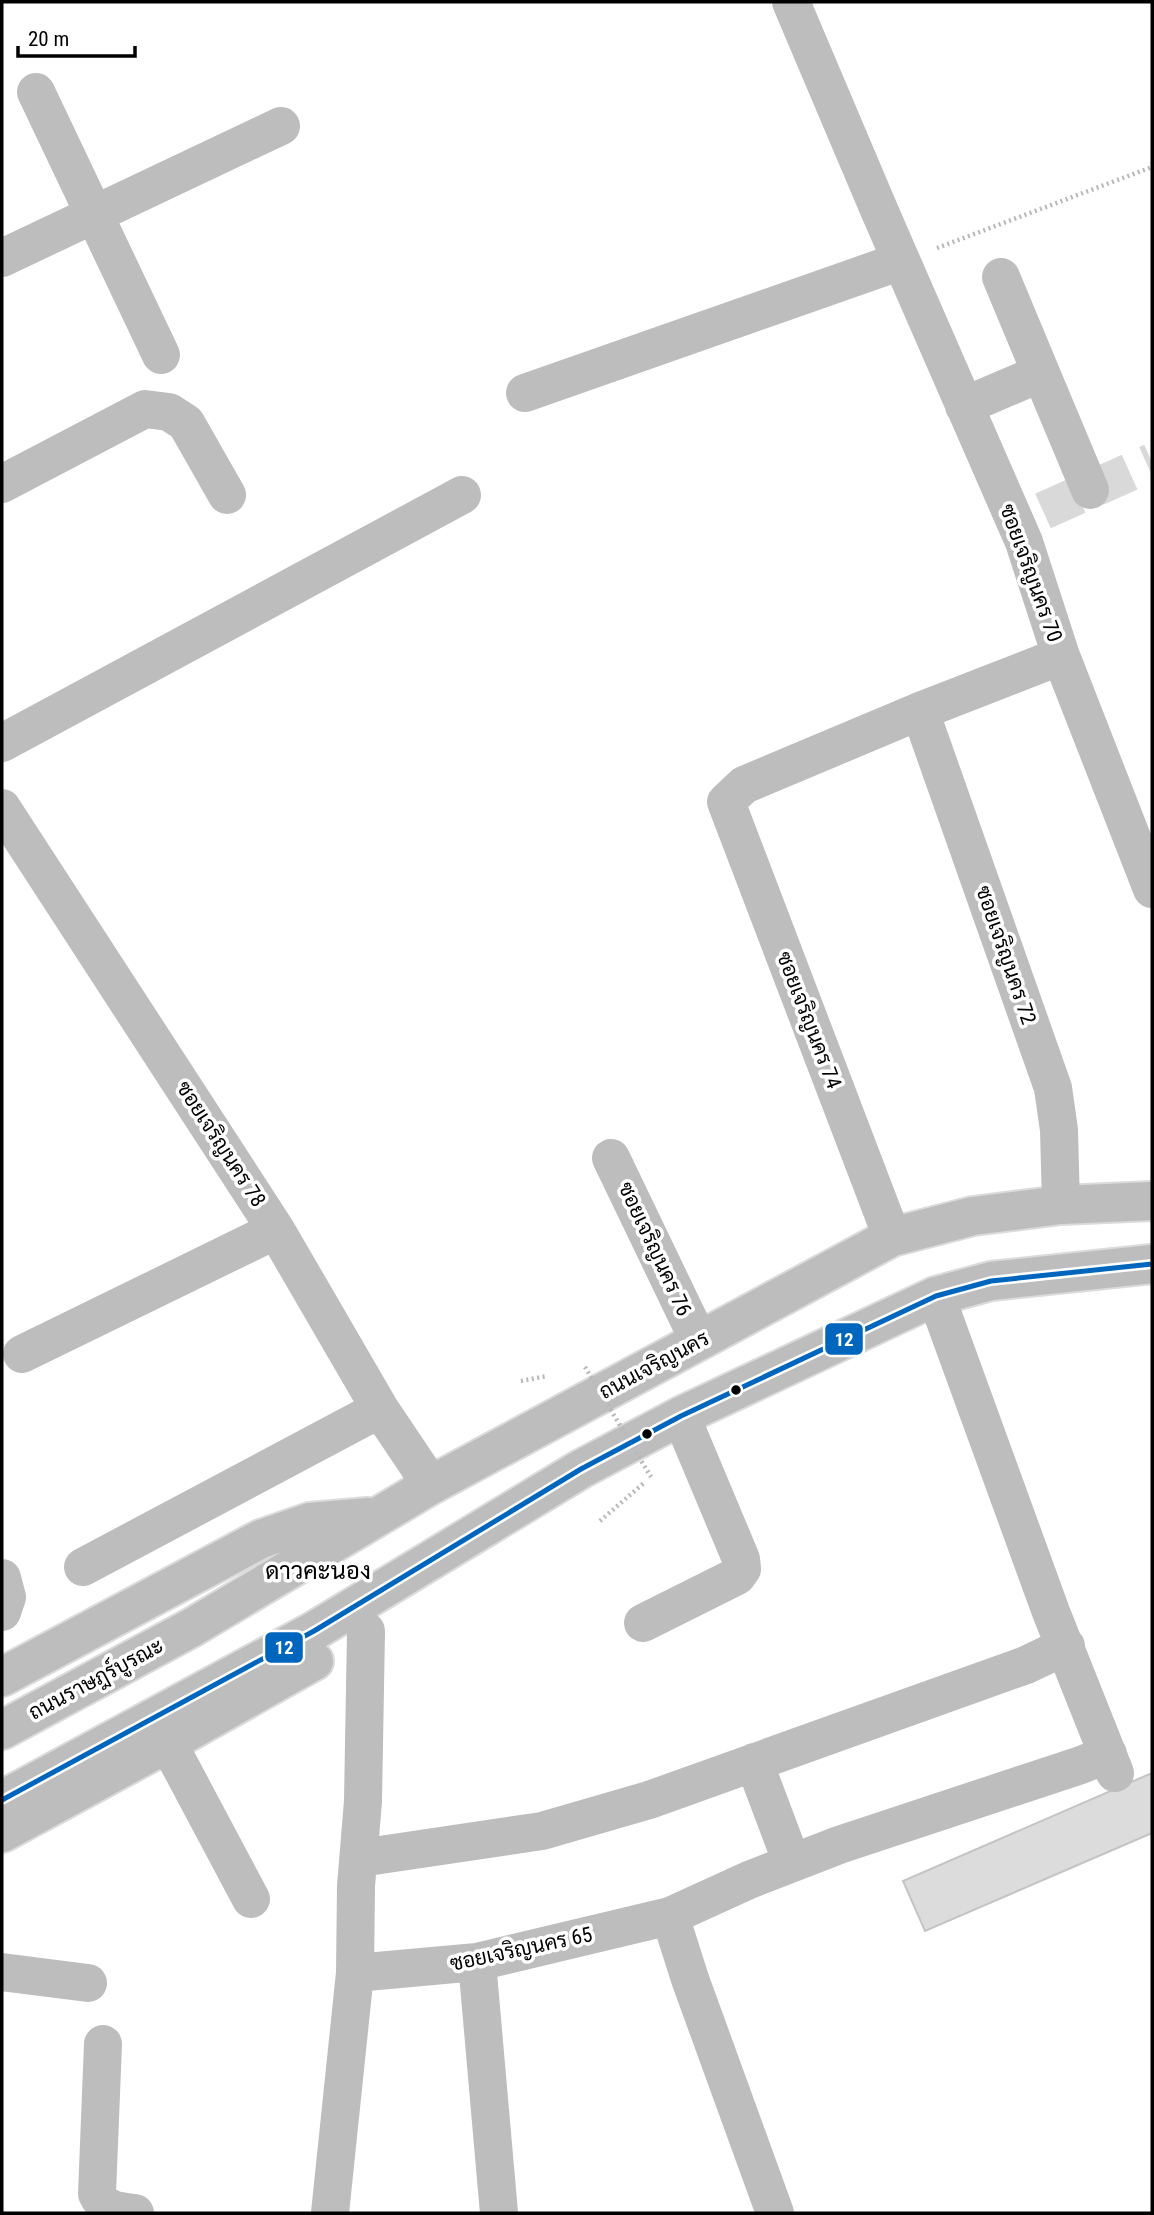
<svg xmlns="http://www.w3.org/2000/svg" width="1154" height="2215" font-family="'Roboto Condensed',Sarabun,sans-serif">
<style>
.building{fill:#dcdcdc;stroke:#c4c4c4;stroke-width:2}
.lines{fill:none;stroke-linecap:round;stroke-linejoin:round}
.minor-tunnel{stroke:#d9d9d9;stroke-width:38;stroke-dasharray:38 19;stroke-linecap:butt}
.major-casing{stroke:#dbdbdb;stroke-width:42}
.path{stroke:#b8b8b8;stroke-width:4.5;stroke-dasharray:2 3.5;stroke-linecap:butt}
.minor{stroke:#bdbdbd;stroke-width:38}
.major{stroke:#bdbdbd;stroke-width:38}
.path-bridge{stroke:#b8b8b8;stroke-width:4.5;stroke-dasharray:2 3.5;stroke-linecap:butt}
.bus-1-casing{stroke:#fff;stroke-width:10}
.bus-1{stroke:#0065bd;stroke-width:5}
.bus-dot{fill:#000;stroke:#fff;stroke-width:2.5}
.labels{text-anchor:middle;stroke-width:7;stroke-linejoin:round;paint-order:stroke}
.street-label{font-size:21px;fill:#000;stroke:#fff}
.quarter-label{font-size:24px;fill:#000;stroke:#fff}
.line-badge{stroke:#fff;stroke-width:2.5}
.badge-label{font-size:19px;text-anchor:middle;font-weight:bold;fill:#fff}
</style>
<rect width="100%" height="100%" fill="#fff"/>
<!-- building -->
<path class="building" d="M1152,1773V1833L925,1931L903,1881Z"/>
<g class="lines">
<!-- minor-tunnel -->
<path class="minor-tunnel" d="M1043,511L1152,462"/>
<!-- major casing -->
<g class="major-casing">
<path id="major" d="M2,1677L261,1539L310,1522L368,1517
M2,1730L191,1628L431,1485L892,1237L973,1216L1061,1205L1152,1201
M2,1800L314,1631L581,1469L681,1416L936,1296L991,1281L1152,1264
M2,1833L168,1743L314,1661"/>
</g>
<!-- path -->
<path class="path" d="M937,248L1152,167
M521,1381L547,1376
M600,1521L645,1482"/>
<!-- minor -->
<path class="minor" d="M791,2L880,212L1024,542L1061,656L1152,889
M36,92L161,355
M2,258L281,126
M1001,277L1041,373
M525,393L901,261
M964,406L1041,373L1090,490
M2,484L145,409L169,412L186,423L227,495
M920,711L1053,1088L1059,1130L1061,1205
M2,743L462,495
M2,808L276,1230L380,1409L431,1485
M611,1158L699,1341
M892,1237L726,802L744,785L920,711L1061,656
M936,1296L1051,1612L1115,1773
M22,1354L276,1230
M83,1567L380,1409
M2,1578L7,1597L2,1612
M643,1623L737,1576L742,1569L741,1559L681,1416
M168,1743L251,1899
M754,1762L792,1863
M360,1858L542,1831L649,1800L1026,1665L1066,1646
M670,1916L690,1979L775,2213
M477,1962L499,2213
M2,1972L88,1983
M355,1973L477,1962L670,1916L749,1880L839,1845L1081,1765L1108,1754
M103,2044L97,2194C105,2211 118,2211 135,2213
M330,2213L355,1973L356,1886L363,1801L366,1631"/>
<!-- major -->
<use href="#major" class="major"/>
<!-- path-bridge -->
<path class="path-bridge" d="M585,1367L651,1477"/>
<!-- bus-1 casing -->
<g class="bus-1-casing">
<path id="bus-1" d="M2,1800L314,1631L581,1469L681,1416L936,1296L991,1281L1152,1264"/>
</g>
<!-- bus-1 -->
<use href="#bus-1" class="bus-1"/>
</g>
<!-- markers -->
<g class="bus-dot">
<circle cx="736" cy="1390" r="6"/>
<circle cx="647" cy="1434" r="6"/>
</g>
<g class="labels">
<!-- street labels -->
<g class="street-label">
<text transform="translate(1031 573) rotate(70)" y="7">ซอยเจริญนคร 70</text>
<text transform="translate(1006 955) rotate(71)" y="7">ซอยเจริญนคร 72</text>
<text transform="translate(809 1020) rotate(69)" y="7">ซอยเจริญนคร 74</text>
<text transform="translate(221 1144) rotate(57)" y="7">ซอยเจริญนคร 78</text>
<text transform="translate(655 1249) rotate(65)" y="7">ซอยเจริญนคร 76</text>
<text transform="translate(654 1365) rotate(-28)" y="7">ถนนเจริญนคร</text>
<text transform="translate(96 1679) rotate(-28)" y="7">ถนนราษฎร์บูรณะ</text>
<text transform="translate(521 1949) rotate(-12)" y="7">ซอยเจริญนคร 65</text>
</g>
<!-- quarter labels -->
<g class="quarter-label">
<text x="318" y="1579">ดาวคะนอง</text>
</g>
</g>
<g class="line-badge">
<rect x="824" y="1322" width="40" height="34" rx="7" fill="#0065bd"/>
<rect x="264" y="1631" width="40" height="33" rx="7" fill="#0065bd"/>
</g>
<g class="badge-label">
<text x="844" y="1346">12</text>
<text x="284" y="1654">12</text>
</g>
<!-- border -->
<rect width="1154" height="2215" fill="none" stroke="#000000" stroke-width="7"/>
<!-- scale -->
<path d="M18 46v10h117v-10" fill="none" stroke="#000000" stroke-width="3.5"/>
<text x="28" y="46" font-size="21" fill="#000000" stroke="#ffffff" stroke-width="5" paint-order="stroke">20 m</text>
</svg>
